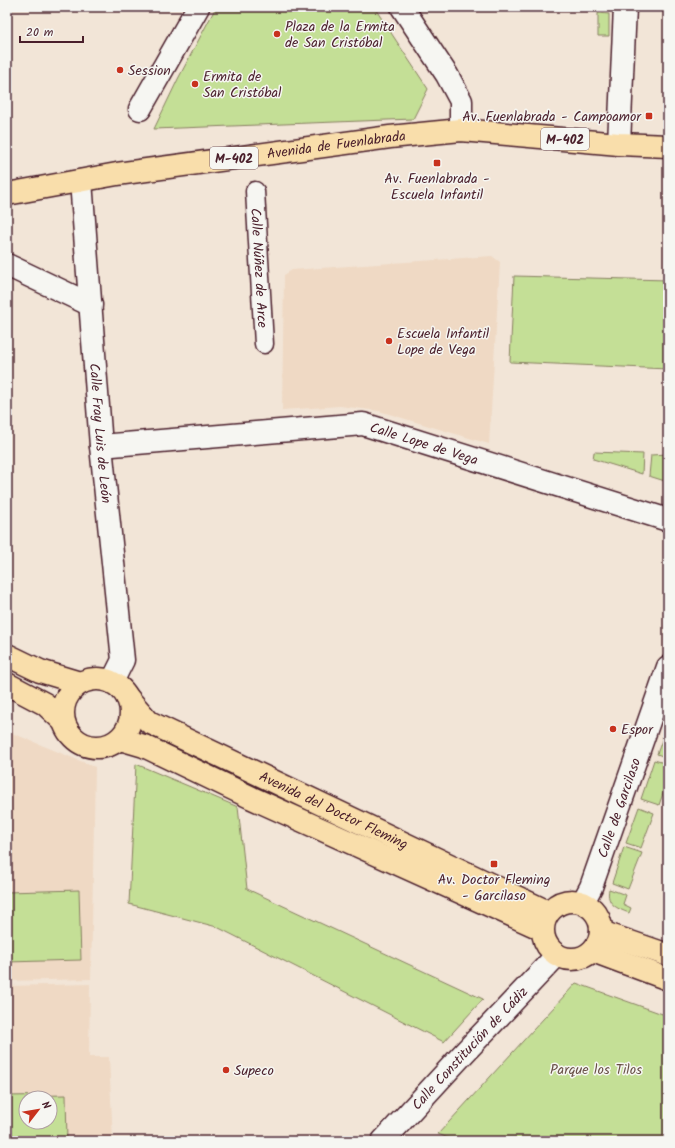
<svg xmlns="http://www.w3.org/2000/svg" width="675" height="1148" font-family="Kalam,sans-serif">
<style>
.built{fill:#efd9c4;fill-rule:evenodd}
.green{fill:#c4df96;stroke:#877f60;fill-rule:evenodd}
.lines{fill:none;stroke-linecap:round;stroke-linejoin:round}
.pedestrian-casing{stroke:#4a1f2b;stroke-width:21}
.minor-casing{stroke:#4a1f2b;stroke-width:25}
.primary-casing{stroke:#4a1f2b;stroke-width:25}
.trunk-casing{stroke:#4a1f2b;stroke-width:25}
.pedestrian{stroke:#f6f6f2;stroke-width:18}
.minor{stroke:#f6f6f2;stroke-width:22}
.primary{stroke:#f9deab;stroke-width:22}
.trunk{stroke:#f9deab;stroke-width:22}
.poi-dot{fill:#c8321e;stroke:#f6f6f2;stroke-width:1.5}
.labels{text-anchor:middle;stroke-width:3;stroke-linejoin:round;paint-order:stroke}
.shield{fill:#f6f6f2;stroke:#7e6067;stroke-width:1}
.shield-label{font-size:13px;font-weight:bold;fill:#4a1f2b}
.poi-label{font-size:14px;fill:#4a1f2b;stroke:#f6f6f2;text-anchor:start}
.street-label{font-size:14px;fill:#4a1f2b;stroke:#f6f6f2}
.park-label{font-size:14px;fill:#684f46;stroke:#f6f6f2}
</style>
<rect width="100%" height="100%" fill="#f2e5d7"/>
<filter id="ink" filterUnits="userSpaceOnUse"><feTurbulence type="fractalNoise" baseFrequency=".025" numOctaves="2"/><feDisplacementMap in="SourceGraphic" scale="8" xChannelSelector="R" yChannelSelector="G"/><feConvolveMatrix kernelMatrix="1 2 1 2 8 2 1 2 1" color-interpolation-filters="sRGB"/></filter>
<g filter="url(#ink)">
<!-- built -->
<path class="built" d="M492,256L500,262L489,444L379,411L340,406L282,410L284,275L292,270Z
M7,731L95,767L91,979L7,981Z
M90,984L89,1057H109L113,1141H7V986ZM26,1098H50V1122H26Z"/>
<!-- green -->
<path class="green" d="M216,7H374L428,89L413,119L154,129L178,79Z
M598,13L609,14V36H598Z
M514,276L668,280V369L510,362Z
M594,452L643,454L642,474L593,459Z
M668,454V482L649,476L651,455Z
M668,723V758L657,754Z
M654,760L668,764V779L659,805L641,799Z
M136,764L238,807L247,889L483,999L444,1042L217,927L129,904Z
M639,807L654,813L641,848L626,843Z
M624,847L642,853L628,889L612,883Z
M609,889L626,895L623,904L631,908L629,913C616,908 606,904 609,889Z
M79,890L81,960L7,962V892Z
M576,983L668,1016V1141H456L438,1134Z
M66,1095L67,1141H7V1096ZM26,1098H50V1122H26Z"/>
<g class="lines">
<!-- pedestrian casing -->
<g class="pedestrian-casing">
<g id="pedestrian">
<path id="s1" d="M255,191L264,344"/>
</g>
</g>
<!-- minor casing -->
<g class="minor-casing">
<g id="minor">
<path d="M402,7L447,75L461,101V130"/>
<path d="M140,109L198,7"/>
<path d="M619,144L625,7"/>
<path id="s2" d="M81,181L101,446L123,660L112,682"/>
<path d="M7,265L91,305"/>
<path id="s3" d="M101,446L363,424L668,520"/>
<path id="s4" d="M583,902L591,887L668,667"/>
<path id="s5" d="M383,1141L464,1053L557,955"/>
</g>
</g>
<!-- primary casing -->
<g class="primary-casing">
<g id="primary">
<path d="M7,655L40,671L80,683"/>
<circle cx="97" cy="713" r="34"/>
<path d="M7,684L45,704L63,721"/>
<path id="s6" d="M127,697L149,722L548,912"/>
<path d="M120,739L144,746L252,798L542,929"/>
<circle cx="572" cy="930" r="29"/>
<path d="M601,932L668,955"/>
<path d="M593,951L668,979"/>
</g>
</g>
<!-- trunk casing -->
<g class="trunk-casing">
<g id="trunk">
<path id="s7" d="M7,194L117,174L390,137L461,130L619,144L668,146"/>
</g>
</g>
<!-- pedestrian -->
<use href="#pedestrian" class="pedestrian"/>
<!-- minor -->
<use href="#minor" class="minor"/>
<!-- primary -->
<use href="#primary" class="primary"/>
<!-- trunk -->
<use href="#trunk" class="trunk"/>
</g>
</g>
<!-- markers -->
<g class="poi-dot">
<circle cx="277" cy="34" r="4"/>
<circle cx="120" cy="70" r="4"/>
<circle cx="195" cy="84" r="4"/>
<rect x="645" y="112" width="8" height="8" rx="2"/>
<rect x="433" y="159" width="8" height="8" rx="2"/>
<circle cx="389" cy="341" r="4"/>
<circle cx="613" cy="729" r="4"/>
<rect x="490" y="860" width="8" height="8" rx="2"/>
<circle cx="226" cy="1070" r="4"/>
</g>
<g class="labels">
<!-- shield labels -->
<g class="shield">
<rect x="541" y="128" width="48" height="22" rx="3"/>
<rect x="210" y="147" width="48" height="22" rx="3"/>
</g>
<g class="shield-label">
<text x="565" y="144">M-402</text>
<text x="234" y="163">M-402</text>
</g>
<!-- poi labels -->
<g class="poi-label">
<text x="285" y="31">Plaza de la Ermita<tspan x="285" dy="16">de San Cristóbal</tspan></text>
<text x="128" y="75">Session</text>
<text x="203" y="81">Ermita de<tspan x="203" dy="16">San Cristóbal</tspan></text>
<text x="641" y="121" text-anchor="end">Av. Fuenlabrada - Campoamor</text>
<text x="437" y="183" text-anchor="middle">Av. Fuenlabrada -<tspan x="437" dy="16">Escuela Infantil</tspan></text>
<text x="397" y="338">Escuela Infantil<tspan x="397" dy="16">Lope de Vega</tspan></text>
<text x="621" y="734">Espor</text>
<text x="494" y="884" text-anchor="middle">Av. Doctor Fleming<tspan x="494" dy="16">- Garcilaso</tspan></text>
<text x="234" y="1075">Supeco</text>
</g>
<!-- street labels -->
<g class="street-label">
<text dy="5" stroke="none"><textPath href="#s7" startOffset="333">Avenida de Fuenlabrada</textPath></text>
<text dy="5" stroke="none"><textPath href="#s1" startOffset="77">Calle Núñez de Arce</textPath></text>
<text dy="5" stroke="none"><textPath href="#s2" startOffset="253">Calle Fray Luis de León</textPath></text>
<text dy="5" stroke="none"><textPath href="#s3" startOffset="327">Calle Lope de Vega</textPath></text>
<text dy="5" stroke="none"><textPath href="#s4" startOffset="101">Calle de Garcilaso</textPath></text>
<text dy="5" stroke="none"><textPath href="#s6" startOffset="238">Avenida del Doctor Fleming</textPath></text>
<text dy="5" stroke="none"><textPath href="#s5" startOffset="127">Calle Constitución de Cádiz</textPath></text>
</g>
<!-- park labels -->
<g class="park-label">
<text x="596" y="1074">Parque los Tilos</text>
</g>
</g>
<!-- margin -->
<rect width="675" height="1148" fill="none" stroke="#f6f6f2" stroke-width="24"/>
<rect x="12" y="12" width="651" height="1124" fill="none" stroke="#4a1f2b" stroke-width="1.5" filter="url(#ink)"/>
<!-- north arrow -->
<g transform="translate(38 1110) rotate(59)"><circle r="19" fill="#f6f6f2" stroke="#b1a0a2"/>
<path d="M0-3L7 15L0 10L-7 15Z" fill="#c8321e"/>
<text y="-6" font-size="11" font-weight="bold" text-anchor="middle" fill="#4a1f2b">N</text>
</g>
<!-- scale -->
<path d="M20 36v6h63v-6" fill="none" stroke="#4a1f2b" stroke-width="2"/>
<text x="26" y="36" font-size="12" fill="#4a1f2b" stroke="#f6f6f2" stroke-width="3" paint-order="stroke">20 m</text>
</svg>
